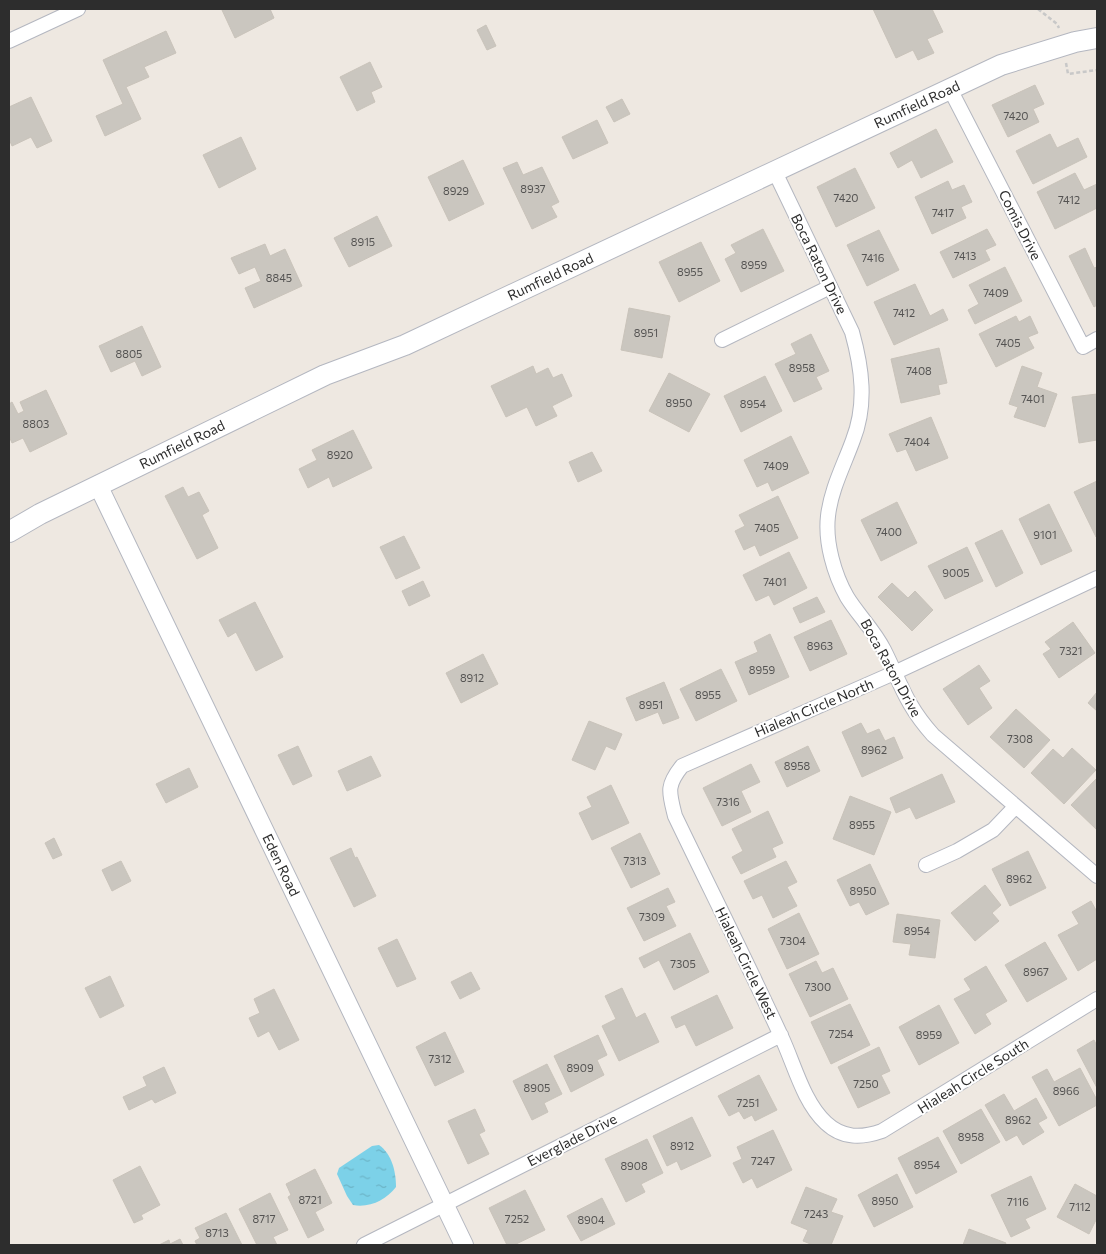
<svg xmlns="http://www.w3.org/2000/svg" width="1106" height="1254" font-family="Commissioner,sans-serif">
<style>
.water{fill:url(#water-ripples)}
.building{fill:#cac6bf;stroke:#c9c3ba}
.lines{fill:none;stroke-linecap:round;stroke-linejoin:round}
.minor-casing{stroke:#b4b7c0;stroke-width:16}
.tertiary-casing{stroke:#b4b7c0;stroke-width:20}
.secondary-casing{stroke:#b4b7c0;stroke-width:22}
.path{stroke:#c8c8c8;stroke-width:2.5;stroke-dasharray:4 2.5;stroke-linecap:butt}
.minor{stroke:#fff;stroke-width:14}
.tertiary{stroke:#fff;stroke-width:18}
.secondary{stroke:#fff;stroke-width:20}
.labels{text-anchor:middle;stroke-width:4;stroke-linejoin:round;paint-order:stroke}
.number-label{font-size:11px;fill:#545352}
.street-label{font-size:14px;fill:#2d2d2d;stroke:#fff}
</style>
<defs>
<pattern id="water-ripples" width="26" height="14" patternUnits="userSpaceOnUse" patternTransform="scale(1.25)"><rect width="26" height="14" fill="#7cd1e8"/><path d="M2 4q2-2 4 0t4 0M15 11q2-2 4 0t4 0" fill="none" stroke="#6cb4c7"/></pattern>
</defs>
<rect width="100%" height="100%" fill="#eee8e1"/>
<!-- water -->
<path class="water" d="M379,1145C392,1154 396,1172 396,1187C386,1200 370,1208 353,1205L347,1196L337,1174L339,1168L372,1146Z"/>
<!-- building -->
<path class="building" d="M224,9H270L274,18L235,38L222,10Z
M873,9H932L943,32L927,39L934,53L918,60L913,50L896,58Z
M486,25L496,46L487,50L477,30Z
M166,31L176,53L144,67L149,77L126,87L141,119L105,136L96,116L123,104L103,60Z
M370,62L382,87L371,92L375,102L357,111L340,77Z
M1035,85L1044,104L1033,109L1039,122L1008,137L992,105Z
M31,97L52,141L37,148L31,137L12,146L9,139V107Z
M622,99L630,114L614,122L606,107Z
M597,120L608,143L573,159L562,137Z
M936,129L953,162L921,178L912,160L898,168L890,153Z
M1050,134L1057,148L1078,138L1087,157L1033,184L1016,151Z
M241,137L256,169L219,188L203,155Z
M463,160L484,204L449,221L428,177Z
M517,162L523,175L542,167L559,202L551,206L557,217L532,229L503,168Z
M855,168L875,208L836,227L817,187Z
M1075,173L1084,190L1097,184V208L1055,229L1037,192Z
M948,181L952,190L964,185L972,202L961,207L966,218L932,234L915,197Z
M377,216L392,246L349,267L334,238Z
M763,229L784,271L741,292L725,259L736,253L731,245Z
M987,229L996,245L985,250L990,260L953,278L940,252Z
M879,230L899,270L867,286L847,245Z
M701,242L720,281L679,302L659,262Z
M265,244L270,256L285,249L302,286L254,308L245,288L261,281L255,267L239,274L231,258Z
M1085,248L1094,268L1097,267V305L1094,307L1069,256Z
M1005,267L1022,301L975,324L968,310L979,304L969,285Z
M915,284L930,316L943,309L948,320L894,345L874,302Z
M629,308L670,316L662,358L621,350Z
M1016,316L1019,322L1030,316L1038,333L1028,337L1034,348L996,367L979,334Z
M142,326L161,367L142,376L135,361L111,372L99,346Z
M811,334L829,371L816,377L822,389L794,402L775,364L796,354L791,344Z
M939,348L947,383L938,385L940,394L901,403L891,359Z
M533,366L536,374L548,368L553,378L562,374L572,396L552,406L557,416L536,426L527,407L506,417L491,386Z
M1022,366L1042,373L1037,387L1057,394L1045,427L1014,417L1018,407L1009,404Z
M669,373L710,394L689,432L649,411Z
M765,376L782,411L741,432L724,396Z
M46,390L67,434L30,452L23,438L12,443L9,436V404L12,402L18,414L24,411L20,402Z
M1097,394V440L1079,443L1072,397Z
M931,417L948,458L916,471L906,449L897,452L889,434Z
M353,430L372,468L333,487L329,477L308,488L299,469L317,460L312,450Z
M791,436L809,473L772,491L768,482L757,487L744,460Z
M592,452L602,471L578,482L569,462Z
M1097,481V536L1096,537L1074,492Z
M183,487L188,497L199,492L209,511L202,515L218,548L197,559L165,496Z
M778,496L798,538L760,556L755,545L744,550L735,531L745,526L739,515Z
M897,502L917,543L881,561L861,520Z
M1049,504L1072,551L1041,565L1019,519Z
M1002,530L1023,573L996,587L975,543Z
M404,536L420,568L396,579L380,547Z
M967,547L983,581L945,599L928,566Z
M789,552L807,588L774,605L769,595L756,601L743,575Z
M423,581L430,596L409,606L402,591Z
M892,583L908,598L915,591L933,610L912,631L878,597Z
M817,597L825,612L800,623L793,608Z
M255,602L283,657L256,671L236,632L228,637L219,620Z
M831,620L847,654L810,671L794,637Z
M1073,622L1095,653L1059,678L1043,654L1051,649L1045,642Z
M770,634L789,677L749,695L735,662L758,652L754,642Z
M483,654L498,684L461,703L446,673Z
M979,665L990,681L979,688L992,708L968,725L943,689Z
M721,669L737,701L696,721L680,689Z
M664,682L679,718L663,724L658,712L636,721L626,698Z
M1097,692V711L1088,703Z
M1016,709L1050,740L1024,768L990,737Z
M589,721L622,734L615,750L606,746L595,770L572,760Z
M861,723L867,734L879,729L885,741L894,737L903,758L862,777L842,732Z
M298,746L312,776L293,785L278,755Z
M808,746L820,771L787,787L775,762Z
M1072,748L1096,770L1064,804L1031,773L1053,749L1063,758Z
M371,756L381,776L347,791L338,771Z
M751,764L760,782L741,791L751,812L722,826L703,788Z
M189,768L198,787L166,803L156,784Z
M942,774L955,802L916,819L910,807L896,813L890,798Z
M1097,778V830L1071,805Z
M611,785L629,823L592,840L579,813L592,807L587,797Z
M850,796L891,812L874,855L833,839Z
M768,811L783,843L772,848L776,857L741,874L732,857L743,851L732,829Z
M640,833L660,874L631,888L611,848Z
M54,838L62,855L53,859L45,843Z
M351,848L355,858L357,857L376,896L354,907L330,858Z
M1028,851L1046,888L1010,906L992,869Z
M121,861L131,881L112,891L102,870Z
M786,861L797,882L787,887L797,906L773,918L762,895L753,899L744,881Z
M870,864L889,904L866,915L859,902L850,906L837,880Z
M985,885L1001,905L992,913L999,921L975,941L951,913Z
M668,888L675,902L666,906L676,926L644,941L627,908Z
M1091,901L1097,912V959L1078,971L1058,935L1079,924L1072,912Z
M799,913L819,954L787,969L768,929Z
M897,914L940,920L935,958L909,955L911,944L893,942Z
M690,933L709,972L674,990L659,960L644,968L639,958Z
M397,939L416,979L397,987L378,948Z
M1045,942L1067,979L1027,1002L1005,965Z
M816,961L822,973L833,968L848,999L810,1017L789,974Z
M986,966L1007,1001L985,1014L991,1024L975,1034L954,999L971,990L964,979Z
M471,972L480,989L460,999L451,982Z
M110,976L124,1006L100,1018L85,988Z
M622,988L636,1018L645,1013L659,1042L619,1061L602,1026L616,1019L605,996Z
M274,989L299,1040L279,1050L269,1031L258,1037L249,1018L260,1013L254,999Z
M717,995L733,1028L696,1046L685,1024L676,1028L671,1017Z
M850,1004L870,1045L831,1064L811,1022Z
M939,1005L959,1043L919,1065L899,1027Z
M445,1032L464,1072L435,1086L416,1047Z
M598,1035L607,1055L597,1060L604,1075L571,1092L554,1056Z
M1094,1040L1097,1046V1088L1077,1050Z
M879,1047L890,1071L881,1075L890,1093L858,1108L838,1067Z
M547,1064L562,1094L544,1103L548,1112L532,1120L513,1081Z
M164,1067L176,1093L155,1103L152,1099L129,1110L123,1097L147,1086L143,1077Z
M1080,1068L1097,1100V1105L1059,1126L1032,1077L1047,1069L1054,1082Z
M759,1075L777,1110L755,1121L752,1115L744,1119L739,1111L729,1116L718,1096Z
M1004,1094L1014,1111L1036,1098L1047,1118L1038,1123L1044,1132L1023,1145L1017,1135L1006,1141L985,1105Z
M475,1109L485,1131L479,1134L489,1154L468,1164L448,1121Z
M981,1109L1000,1142L961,1164L943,1131Z
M692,1117L711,1156L681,1170L677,1161L667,1166L653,1136Z
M773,1130L792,1170L757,1188L752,1178L743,1183L733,1163L742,1159L737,1147Z
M938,1137L957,1172L916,1194L898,1158Z
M647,1139L663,1173L641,1184L645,1192L626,1202L605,1159Z
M140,1166L160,1205L141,1215L143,1219L134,1223L113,1180Z
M315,1169L332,1203L315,1212L324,1230L308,1238L288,1197L291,1195L286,1184Z
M897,1174L913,1207L874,1227L858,1195Z
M1031,1176L1046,1209L1025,1219L1030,1228L1011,1237L991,1195Z
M1075,1184L1097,1196V1218L1089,1234L1057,1217Z
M806,1187L837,1199L831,1212L843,1216L831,1245H813L803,1241L808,1230L791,1223Z
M525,1190L545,1230L514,1245H507L489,1208Z
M270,1193L288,1230L273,1237L277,1245H257L239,1209Z
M602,1198L615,1224L581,1241L567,1216Z
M226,1213L242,1245H197L195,1241L200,1238L195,1228Z
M969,1229L1006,1243L1005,1245H963Z
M180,1239L183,1245H159L169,1240L170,1244Z"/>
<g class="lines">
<!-- minor casing -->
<g class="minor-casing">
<path id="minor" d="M9,41L78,9
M950,89L1083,347L1097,339
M775,172L852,332C862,368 867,404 853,440C844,465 831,489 828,516C825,542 834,574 847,597C858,615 874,630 884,650C901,684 906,705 933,735L1097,876
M722,340L830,287
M1097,578L894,673L682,766C666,786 669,792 675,816C710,889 747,962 781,1036C794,1063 803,1102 826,1123C843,1139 862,1138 882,1131L1097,999
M926,865L957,851L993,830L1015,807
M364,1245L781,1035"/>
</g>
<!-- tertiary casing -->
<g class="tertiary-casing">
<g id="tertiary">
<path id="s1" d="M98,485L464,1245"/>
</g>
</g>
<!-- secondary casing -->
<g class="secondary-casing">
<g id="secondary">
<path id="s2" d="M9,532L40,514L325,375L405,345L1001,65L1075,42L1097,38"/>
</g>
</g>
<!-- path -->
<path class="path" d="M1038,9L1057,24L1059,28
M1066,63L1068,74L1097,70"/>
<!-- minor -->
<use href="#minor" class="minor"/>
<!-- tertiary -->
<use href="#tertiary" class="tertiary"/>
<!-- secondary -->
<use href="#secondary" class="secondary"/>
</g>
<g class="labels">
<!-- number labels -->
<g class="number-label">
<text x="1016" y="120">7420</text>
<text x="533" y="193">8937</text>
<text x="456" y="195">8929</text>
<text x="846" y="202">7420</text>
<text x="1069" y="204">7412</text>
<text x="943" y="217">7417</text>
<text x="363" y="246">8915</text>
<text x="965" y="260">7413</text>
<text x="873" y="262">7416</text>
<text x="754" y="269">8959</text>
<text x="690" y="276">8955</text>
<text x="279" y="282">8845</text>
<text x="996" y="297">7409</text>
<text x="904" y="317">7412</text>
<text x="646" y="337">8951</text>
<text x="1008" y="347">7405</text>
<text x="129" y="358">8805</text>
<text x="802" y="372">8958</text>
<text x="919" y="375">7408</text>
<text x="1033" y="403">7401</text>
<text x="679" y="407">8950</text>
<text x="753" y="408">8954</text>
<text x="36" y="428">8803</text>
<text x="917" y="446">7404</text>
<text x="340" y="459">8920</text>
<text x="776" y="470">7409</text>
<text x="767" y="532">7405</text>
<text x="889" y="536">7400</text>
<text x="1045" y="539">9101</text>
<text x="956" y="577">9005</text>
<text x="775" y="586">7401</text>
<text x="820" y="650">8963</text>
<text x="1071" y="655">7321</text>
<text x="762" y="674">8959</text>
<text x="472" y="682">8912</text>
<text x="708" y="699">8955</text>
<text x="651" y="709">8951</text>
<text x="1020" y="743">7308</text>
<text x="874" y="754">8962</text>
<text x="797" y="770">8958</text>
<text x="728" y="806">7316</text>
<text x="862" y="829">8955</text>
<text x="635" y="865">7313</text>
<text x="1019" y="883">8962</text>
<text x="863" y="895">8950</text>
<text x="652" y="921">7309</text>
<text x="917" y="935">8954</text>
<text x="793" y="945">7304</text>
<text x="683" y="968">7305</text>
<text x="1036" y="976">8967</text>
<text x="818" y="991">7300</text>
<text x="841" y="1038">7254</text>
<text x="929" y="1039">8959</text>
<text x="440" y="1063">7312</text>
<text x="580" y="1072">8909</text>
<text x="866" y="1088">7250</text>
<text x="537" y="1092">8905</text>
<text x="1066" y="1095">8966</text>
<text x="748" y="1107">7251</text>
<text x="1018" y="1124">8962</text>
<text x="971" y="1141">8958</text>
<text x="682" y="1150">8912</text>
<text x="763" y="1165">7247</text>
<text x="927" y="1169">8954</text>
<text x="634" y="1170">8908</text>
<text x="310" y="1204">8721</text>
<text x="885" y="1205">8950</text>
<text x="1018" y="1206">7116</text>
<text x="1080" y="1211">7112</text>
<text x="816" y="1218">7243</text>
<text x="264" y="1223">8717</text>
<text x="517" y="1223">7252</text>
<text x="591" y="1224">8904</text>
<text x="217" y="1237">8713</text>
</g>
<!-- street labels -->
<g class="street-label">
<text dy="5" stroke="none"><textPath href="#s2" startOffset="1004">Rumfield Road</textPath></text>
<text transform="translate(1020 225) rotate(63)" y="5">Comis Drive</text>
<text transform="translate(819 264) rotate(64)" y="5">Boca Raton Drive</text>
<text dy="5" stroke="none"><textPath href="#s2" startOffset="599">Rumfield Road</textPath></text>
<text dy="5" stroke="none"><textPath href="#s2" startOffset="194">Rumfield Road</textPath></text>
<text transform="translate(891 668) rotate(61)" y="5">Boca Raton Drive</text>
<text transform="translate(814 708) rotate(-23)" y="5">Hialeah Circle North</text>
<text dy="5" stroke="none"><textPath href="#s1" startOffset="422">Eden Road</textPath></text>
<text transform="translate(746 963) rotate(64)" y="5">Hialeah Circle West</text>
<text transform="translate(973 1076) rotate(-32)" y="5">Hialeah Circle South</text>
<text transform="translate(572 1140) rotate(-27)" y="5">Everglade Drive</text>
</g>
</g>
<!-- border -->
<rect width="1106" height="1254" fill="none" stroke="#2d2d2d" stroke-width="20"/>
</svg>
